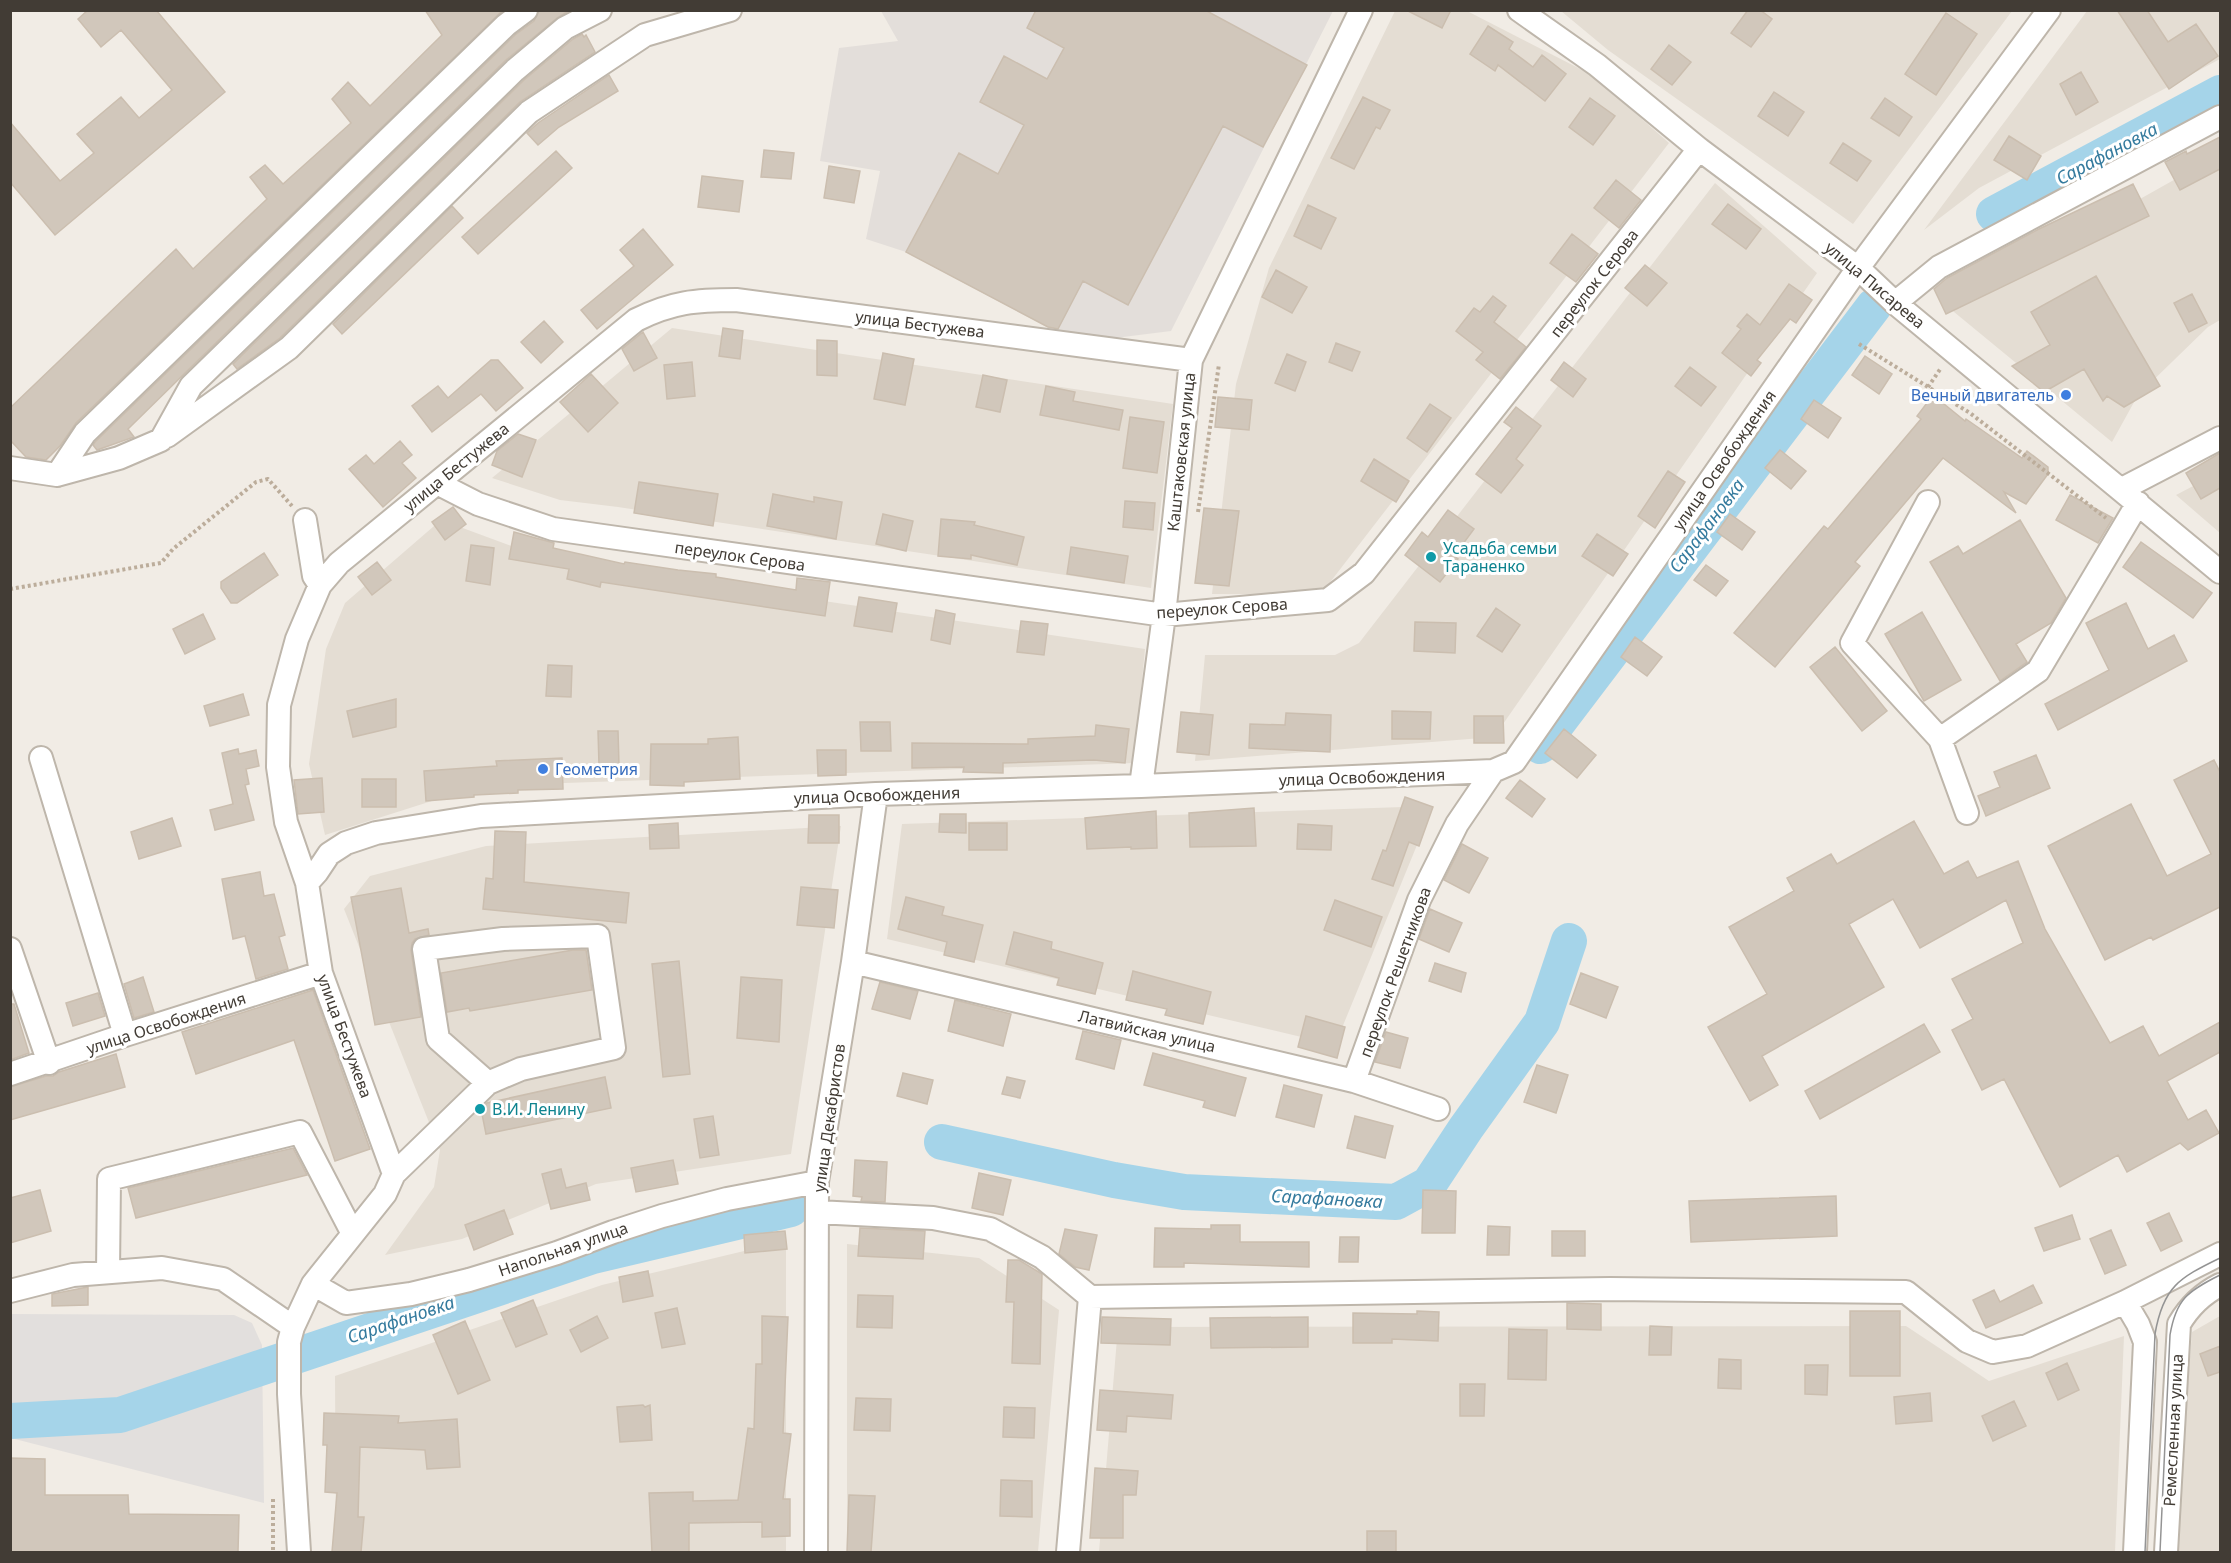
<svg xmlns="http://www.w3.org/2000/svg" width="2231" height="1563" font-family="'Noto Sans',sans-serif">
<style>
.residential{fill:#e4ddd3}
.industrial{fill:#e3deda}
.parking{fill:#e2dfdd}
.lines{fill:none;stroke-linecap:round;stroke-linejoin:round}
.river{stroke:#a5d4e9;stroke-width:36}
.building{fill:#d1c7bb;stroke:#cbbeaf;stroke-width:1.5}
.minor-casing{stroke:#beb6ab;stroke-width:26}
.path{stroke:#bcad9b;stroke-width:4;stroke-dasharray:3 3;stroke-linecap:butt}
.minor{stroke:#fff;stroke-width:22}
.tram{stroke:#949494;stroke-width:1.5}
.shop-dot{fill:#3f7fe0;stroke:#fff;stroke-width:2}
.culture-dot{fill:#0f9aa8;stroke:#fff;stroke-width:2}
.labels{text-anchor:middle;stroke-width:6;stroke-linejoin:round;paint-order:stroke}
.street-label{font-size:16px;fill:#423c35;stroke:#fff}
.shop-label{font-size:16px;fill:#366cbe;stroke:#fff;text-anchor:end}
.culture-label{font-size:16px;fill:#0d838f;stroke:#fff;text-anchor:start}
.water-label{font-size:18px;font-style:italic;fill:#357b9e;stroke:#fff}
</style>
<rect width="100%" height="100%" fill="#f1ece5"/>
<!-- residential -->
<path class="residential" d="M1395,11H1467L1592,75L1669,143L1321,594H1212L1236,384L1269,268Z
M1561,11H2012L1853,224L1608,50Z
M2087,11H2220V59L1979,188L1924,230Z
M2220,154V320L2208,327L2138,395L2112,442L1948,307Z
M1715,183L1817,273L1494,737L1195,761L1205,655H1335L1359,643Z
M672,328L1173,404L1151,588L618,507L560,500L492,478Z
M2220,472V533L2176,495Z
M441,520L549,560L1145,649L1134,763L479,786L325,835L309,764L326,649L345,603Z
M1433,806L1335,1045L887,939L902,824Z
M841,826L791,1154L596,1184L462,1239L385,1255L434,1187L440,1150L344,909L370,876L486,846Z
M786,1241V1552H336L335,1376L602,1285Z
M847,1244L979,1258L1059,1310L1038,1552H847Z
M2220,1316V1552H2175L2192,1332Z
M1906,1326L1989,1381L2124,1336L2115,1552H1099L1118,1327Z"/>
<!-- industrial -->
<path class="industrial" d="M881,11H1333L1171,331L1083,342L1056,332L906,252L866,239L880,171L820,161L839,48L898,41Z"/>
<!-- parking -->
<path class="parking" d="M10,1314L234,1315L252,1323L262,1345L264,1503L11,1438Z"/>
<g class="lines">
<!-- river -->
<path class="river" d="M1994,214L2220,93
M1540,746L1874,306
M942,1142L1114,1180L1184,1192L1396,1202L1429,1184L1466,1128L1542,1022L1569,941
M10,1421L120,1415L593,1256L791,1209"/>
</g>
<!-- building -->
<path class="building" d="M88,10H156L225,92L55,235L10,182V122L60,181L94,153L77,134L121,97L139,118L172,90L121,30L101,47L78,19Z
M425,10H503L76,423L60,446L46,460L26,457L10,440V408L176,249L193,269L267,199L250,177L265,165L283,184L351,123L332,99L348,82L370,106L442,35Z
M539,10H570L557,18L506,60L182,376L128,429L134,437L97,450L93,445L95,442L515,35L534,21Z
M1036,10H1205L1307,65L1263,147L1223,126L1128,305L1083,281L1058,329L1048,327L906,252L959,153L998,174L1024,125L980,102L1004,56L1047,79L1064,48L1027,28Z
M1406,10H1451L1442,28Z
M1748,10H1760L1772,19L1751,47L1731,33Z
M2117,10H2147L2168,42L2196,24L2218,56L2169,89Z
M1946,13L1977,34L1936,95L1905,74Z
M1488,26L1513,42L1509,49L1533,67L1542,55L1566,74L1545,101L1498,65L1495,71L1470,54Z
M582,34L584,37L586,35L595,52L520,102L280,338L237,369L233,364L524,80L573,39Z
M1669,45L1691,62L1672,85L1651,69Z
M2081,72L2098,102L2076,115L2060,84Z
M609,75L618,91L559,127L538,145L527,133L538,123Z
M1774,92L1804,112L1788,136L1758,116Z
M1363,97L1390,110L1380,129L1376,127L1354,169L1331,158Z
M1590,98L1615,116L1593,145L1569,127Z
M1885,98L1912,117L1899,136L1871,118Z
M2009,136L2041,156L2027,180L1994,160Z
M2220,137V169L2180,190L2165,162L2186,151L2187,154Z
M1843,143L1871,161L1857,181L1830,163Z
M764,150L794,153L791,179L761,177Z
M556,151L572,168L478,254L462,237Z
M829,166L860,171L854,203L824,198Z
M702,176L743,181L739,212L698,207Z
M1616,180L1641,200L1619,228L1594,208Z
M2133,184L2149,216L1946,314L1934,289L1947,278L2039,229Z
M1728,204L1761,229L1746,249L1712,224Z
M1308,205L1336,218L1321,249L1294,236Z
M452,206L463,218L342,334L333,324Z
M643,229L673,265L597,329L581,310L634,266L620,250Z
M1572,234L1598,254L1576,282L1550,263Z
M1645,265L1667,283L1647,306L1625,288Z
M1276,270L1307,287L1292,313L1262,297Z
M2096,276L2160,386L2124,407L2107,396L2103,401L2084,369L2044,392L2012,366L2050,345L2031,312Z
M1789,284L1812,300L1796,323L1790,319L1757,360L1761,363L1751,376L1722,353L1741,329L1737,326L1747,314L1760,325Z
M2192,294L2207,323L2189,332L2174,303Z
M1493,296L1506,306L1494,322L1526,347L1500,379L1476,360L1483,352L1456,331L1474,308L1480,312Z
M544,321L563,342L541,363L521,342Z
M723,328L743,331L740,359L719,356Z
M643,332L657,358L634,371L622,349Z
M817,340L837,341V376L817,375Z
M1336,343L1360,352L1352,371L1329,362Z
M883,353L914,359L905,405L874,399Z
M1287,354L1306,362L1295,391L1275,383Z
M1865,356L1892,374L1879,394L1852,375Z
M491,360H498L523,388L496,411L481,394L432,432L412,406L438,386L448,398Z
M692,362L695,396L667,399L664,365Z
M1564,362L1586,379L1573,397L1551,380Z
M1690,367L1716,387L1701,406L1675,386Z
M591,374L618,403L588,432L560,402Z
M983,375L1007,380L1000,412L976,407Z
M1046,386L1075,392L1073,401L1123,410L1119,430L1040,415Z
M1933,395L1965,421L1966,419L2022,458L2027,451L2048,467V474L2026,504L2004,492L2016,513L1943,458L1855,562L1860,566L1775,667L1734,633L1824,526L1828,529L1921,419L1917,416Z
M1218,397L1252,400L1249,430L1215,427Z
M1814,400L1841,418L1828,438L1801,419Z
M1430,404L1451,418L1427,452L1407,438Z
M1516,407L1541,426L1516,459L1523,465L1501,493L1476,474L1512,428L1504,422Z
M1130,417L1164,422L1157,473L1123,468Z
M518,434L536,440L522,477L492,465L497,451Z
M400,441L412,455L402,463L416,478L383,507L349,469L366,455L374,464Z
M1780,450L1806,471L1791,489L1765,468Z
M2220,453V488L2201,499L2186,473Z
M1374,459L1409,481L1396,502L1361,481Z
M1668,471L1685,482L1655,528L1638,516Z
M639,482L718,494L713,526L634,513Z
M773,494L814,502V497L842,502L836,539L767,526Z
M2070,495L2113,518L2098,543L2056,520Z
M1125,501L1155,503L1153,530L1123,527Z
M453,507L466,524L445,540L432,522Z
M1204,508L1239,511L1229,586L1195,583Z
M1448,510L1474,529L1454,556L1458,559L1440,582L1405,555L1422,532L1428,537Z
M883,514L913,521L906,551L876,544Z
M1730,514L1755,532L1742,550L1717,532Z
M941,519L975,522L974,525L1024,537L1017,565L971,555V559L938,556Z
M2020,520L2066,598L2051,623L2016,644L2027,662L2000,681L1930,562L1958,546L1963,554Z
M514,532L554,543L553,548L624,564L625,562L678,570L716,574V577L796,590L797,578L830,582L825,616L601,582L600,587L567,579L569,569L509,559Z
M1597,534L1628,554L1613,576L1582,556Z
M2141,542L2212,593L2193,618L2123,567Z
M471,545L494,548L490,585L466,581Z
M1071,547L1128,556L1124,583L1067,574Z
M264,553L278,575L237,603H231L221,588V582Z
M377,562L391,580L372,595L358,577Z
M1706,565L1728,581L1716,596L1694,580Z
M859,597L897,603L892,632L854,626Z
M2126,603L2148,649L2174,635L2187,661L2058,730L2045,704L2109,670L2086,623Z
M1496,608L1520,625L1502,652L1477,636Z
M936,610L955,614L950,644L931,640Z
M1922,612L1961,680L1924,701L1885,634Z
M203,614L215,639L185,654L173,629Z
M1021,621L1048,624L1044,655L1017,652Z
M1415,622L1456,623L1455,653L1414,651Z
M1635,637L1662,657L1647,676L1621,657Z
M1835,647L1887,711L1862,731L1810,667Z
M548,665L572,666L571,697L546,696Z
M243,694L249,715L210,726L204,706Z
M396,699V727L353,737L347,711Z
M1392,711L1431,712L1430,739H1392Z
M1181,712L1213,715L1209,755L1177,752Z
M1286,713L1331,715L1330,752L1249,748L1250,724L1285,725Z
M1474,716H1503L1504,743H1474Z
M860,722H890L891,751H861Z
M1096,725L1129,729L1125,763L1094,760L1003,763V773L963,772L964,767L912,768V743L1028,744V739L1095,736Z
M1564,729L1596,755L1577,778L1545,753Z
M598,731H618L619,765H599Z
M738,737L740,779L684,782V786L650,785L651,744H708V739Z
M238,749L239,754L256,750L259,766L246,769L249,784L245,785L254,820L215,830L210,810L233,804L222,753Z
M817,750H846V775L818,776Z
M2036,755L2050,788L1986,816L1978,796L2000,787L1994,772Z
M562,758L563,789L518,790V793L474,795V797L426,801L424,771L497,766L496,761Z
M2214,760L2220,772V907L2153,940L2151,937L2105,960L2048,846L2131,804L2167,876L2211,854L2174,780Z
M322,778L324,812L298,814L294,780Z
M362,779H396V807H362Z
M1520,780L1545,799L1532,817L1506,798Z
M1405,797L1433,807L1419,846L1409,842L1393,886L1372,879L1383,850L1386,851Z
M1254,808L1256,846L1190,847L1189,813Z
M1156,811L1157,848L1131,849V847L1087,849L1085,818Z
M940,814H966V833L939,832Z
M809,815H839V843H808Z
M172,818L181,846L139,859L131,832Z
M1914,821L1944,874L1968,861L1977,878L2018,861L2045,929L2110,1043L2143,1026L2159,1056L2220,1022V1052L2167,1081L2188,1120L2206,1110L2219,1133L2188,1150L2180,1143L2127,1172L2118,1155L2060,1187L2004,1079L1982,1090L1952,1030L1973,1019L1952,979L2023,943L2006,900L1920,948L1893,899L1849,924L1884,987L1762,1056L1778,1085L1750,1101L1708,1027L1767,994L1729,927L1794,891L1787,878L1831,854L1837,864Z
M678,823L679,848L650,849L649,825Z
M969,823H1007V850H969Z
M1298,824L1332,826L1331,850L1297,849Z
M495,831L526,832L524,882L629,893L626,923L483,909L486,878L493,879Z
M1462,844L1488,858L1469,893L1444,880Z
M260,872L264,896L274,894L285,935L279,937L288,969L256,979L245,936L233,939L222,879Z
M801,887L838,890L834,928L797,925Z
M401,888L409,933L428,929L429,935L415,939L412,943L411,950L421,1017L375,1025L351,897Z
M906,897L944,907L942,915L983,925L974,962L944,955L947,942L898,929Z
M1335,900L1382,917L1371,947L1324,930Z
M1430,909L1462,923L1449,952L1419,939Z
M1014,932L1052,942L1051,949L1103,963L1095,994L1057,985L1059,978L1006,964Z
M573,950H586L592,990L470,1011L469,1008L447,1012L441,973Z
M679,961L690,1074L663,1077L652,964Z
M1435,963L1466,973L1461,992L1429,981Z
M1133,971L1211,992L1203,1024L1165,1015L1167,1009L1126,1000Z
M1581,973L1618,987L1606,1018L1570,1004Z
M143,977L154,1012L134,1018L124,984Z
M741,977L782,980L779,1042L737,1038Z
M880,982L918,991L910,1019L872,1009Z
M313,990L370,1149L335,1161L294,1040L196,1074L182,1032Z
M98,993L105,1016L73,1026L66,1003Z
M955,1000L1011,1014L1003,1046L948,1031Z
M10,1004H14L29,1053L10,1060Z
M1306,1016L1345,1027L1337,1058L1298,1047Z
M1924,1024L1940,1052L1820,1119L1805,1091Z
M1083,1031L1121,1040L1114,1069L1076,1059Z
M1386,1032L1408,1038L1400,1068L1375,1062Z
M1153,1053L1246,1078L1235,1116L1203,1107L1205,1101L1144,1085Z
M116,1054L125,1087L10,1120V1087L46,1076H53L59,1072Z
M1537,1065L1568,1075L1556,1113L1524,1102Z
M903,1073L933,1080L927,1104L897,1096Z
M605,1077L611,1108L486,1134L481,1109L487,1103Z
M1007,1077L1025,1081L1020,1098L1002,1094Z
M1284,1085L1322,1095L1314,1127L1276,1117Z
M713,1116L719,1155L700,1158L694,1119Z
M1355,1116L1393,1126L1385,1158L1347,1148Z
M293,1148L307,1175L136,1218L128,1188Z
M673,1160L678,1184L636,1192L631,1168Z
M855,1160L887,1162L885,1202L861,1201L862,1197L853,1196Z
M561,1169L566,1188L586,1183L590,1200L551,1209L542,1174Z
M979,1173L1011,1180L1003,1215L972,1208Z
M40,1190L51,1231L10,1243V1198Z
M1423,1190L1456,1191L1455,1233H1422Z
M1836,1196L1837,1236L1691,1242L1689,1201Z
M504,1210L513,1234L474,1250L465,1225Z
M2169,1213L2182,1241L2161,1251L2147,1223Z
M2072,1215L2080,1239L2044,1251L2035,1228Z
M1211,1225H1240V1242H1309V1267L1184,1263V1267H1154L1155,1228L1211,1229Z
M1488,1226L1510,1227L1509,1255H1487Z
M860,1228L925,1231L923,1259L858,1256Z
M1065,1229L1097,1235L1089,1270L1075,1267L1059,1254Z
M2111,1230L2126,1265L2105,1274L2090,1239Z
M785,1231L787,1249L745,1253L744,1235Z
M1552,1231H1585V1256H1552Z
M1340,1237H1359L1358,1262H1339Z
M1008,1260H1019L1042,1274L1040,1364L1012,1363L1014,1302H1006Z
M648,1271L653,1296L623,1302L619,1277Z
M2033,1285L2042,1303L1986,1328L1973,1300L1994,1290L2000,1302Z
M88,1287V1305L52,1306V1294Z
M858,1295L893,1296L892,1328L857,1327Z
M533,1300L547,1334L516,1347L501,1313Z
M1567,1303L1601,1304V1330L1567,1329Z
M677,1308L685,1344L662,1348L655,1313Z
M1417,1311L1439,1312L1438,1341L1392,1339V1343H1353V1313L1417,1314Z
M1850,1311H1900V1376H1850Z
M597,1316L608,1338L581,1352L570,1330Z
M762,1316L788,1317L783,1433L791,1434L783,1499H790V1536L762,1537V1522L689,1523V1552H652L649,1493L693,1492V1501L738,1500L748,1428L754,1429L756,1364H762Z
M1102,1317L1171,1319L1170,1345L1101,1343Z
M1308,1317V1347L1211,1348L1210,1318Z
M465,1321L490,1380L458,1394L433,1335Z
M1650,1326L1672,1327L1671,1355H1649Z
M1509,1329L1547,1330L1546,1380L1508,1379Z
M2220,1346V1372L2208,1376L2200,1354Z
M1719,1359L1741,1360V1389L1718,1388Z
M2067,1363L2079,1390L2058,1400L2046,1373Z
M1805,1365H1828L1827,1395L1805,1394Z
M1460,1384H1485L1484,1416H1460Z
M1100,1390L1173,1395L1171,1419L1127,1416L1126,1432L1097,1430Z
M1930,1393L1932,1421L1896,1424L1894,1397Z
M856,1398L891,1399L890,1431L854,1430Z
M2014,1401L2026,1426L1993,1441L1982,1416Z
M643,1405L645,1407L650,1405L652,1440L620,1442L617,1407Z
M1004,1407L1035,1408L1034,1438L1003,1437Z
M324,1413L399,1416L398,1423L457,1419L460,1467L427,1469L425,1450L360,1447L358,1517H364L361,1552H332L337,1493L325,1492L327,1445H323Z
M10,1458L45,1459V1495H128L129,1514L239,1515L238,1552H10Z
M1095,1468L1138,1471L1136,1495H1123V1538H1090Z
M1001,1480L1032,1481V1517L1000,1516Z
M849,1495L875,1496L871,1552H847Z
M1367,1531H1396V1552H1367Z"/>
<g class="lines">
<!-- minor casing -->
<g class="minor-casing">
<path id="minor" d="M1519,10L1597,65L1699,149L1858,268L1895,303L2220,572
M1895,303L1939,267L2220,117
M167,436L289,348L529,112L645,35L730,10
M10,468L57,475L85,433L506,25L526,10
M57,475L119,458L161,440L191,386L515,70L565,28L600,10
M437,483L478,504L553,529L1164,615L1328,600L1364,573L1699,149
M2122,489L2220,438
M1928,502L1852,643L1940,739L2038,671L2138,503
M305,520L314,576L320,585
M1940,739L1967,813
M41,758L125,1035
M1141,786L1164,615L1191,360L1361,10
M307,883L317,872L329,854L346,843L376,833L481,816L876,794L1141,786L1493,771L1514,762L1858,268L2049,10
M10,949L49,1063
M853,962L1354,1081L1438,1109
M10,1074L125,1035L321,973
M1354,1081L1419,900L1457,824L1493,771
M394,1174L321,973L307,883L286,822L278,767L279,705L297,639L320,585L339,563L636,320C672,302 696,300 736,300L1191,360
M817,1212L933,1218L990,1229L1042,1257L1090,1297L1610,1289L1906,1292L1967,1341L1993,1352L2027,1346L2125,1302L2220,1254
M108,1272L109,1179L300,1132L353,1234
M313,1284L346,1303L411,1294L469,1280L557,1253L613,1232L662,1216L727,1199L817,1182
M10,1291L73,1275L162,1268L223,1279L293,1327
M2125,1302L2138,1324L2145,1342L2135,1552
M299,1552L289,1394V1342L293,1327L313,1284L385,1194L394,1174L488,1083L521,1069L614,1048L598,936L503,939L424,949L438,1039L488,1083
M816,1552L817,1182L853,962L876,794
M1068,1552L1090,1297
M2166,1552L2179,1324C2189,1307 2202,1294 2220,1285"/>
</g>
<!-- path -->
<path class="path" d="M1859,344L1970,413L2106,518
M1928,387L1941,368
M1198,512L1219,364
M10,589L161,563L173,549L256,482L268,479L292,506
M273,1499V1552"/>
<!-- minor -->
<use href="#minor" class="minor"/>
<!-- tram -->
<path class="tram" d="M2145,1552L2155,1334C2163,1287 2179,1278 2220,1258
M2160,1552L2170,1335C2176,1299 2188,1291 2220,1275"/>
</g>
<!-- markers -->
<g class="shop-dot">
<circle cx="2066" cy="395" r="6"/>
<circle cx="543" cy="769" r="6"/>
</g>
<g class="culture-dot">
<circle cx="1431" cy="557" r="6"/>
<circle cx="480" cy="1109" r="6"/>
</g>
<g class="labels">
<!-- street labels -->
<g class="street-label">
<text transform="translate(1594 283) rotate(-52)" y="6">переулок Серова</text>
<text transform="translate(1875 285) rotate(40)" y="6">улица Писарева</text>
<text transform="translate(920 324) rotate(7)" y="6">улица Бестужева</text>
<text transform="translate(1181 452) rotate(-84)" y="6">Каштаковская улица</text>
<text transform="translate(1724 460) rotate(-55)" y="6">улица Освобождения</text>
<text transform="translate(456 467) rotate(-39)" y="6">улица Бестужева</text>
<text transform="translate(740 556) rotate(8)" y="6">переулок Серова</text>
<text transform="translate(1222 608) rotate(-4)" y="6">переулок Серова</text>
<text transform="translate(1362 777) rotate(-2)" y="6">улица Освобождения</text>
<text transform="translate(877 795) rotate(-2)" y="6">улица Освобождения</text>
<text transform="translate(1395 972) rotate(-70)" y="6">переулок Решетникова</text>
<text transform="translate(166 1023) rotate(-18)" y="6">улица Освобождения</text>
<text transform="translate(1147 1031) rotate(13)" y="6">Латвийская улица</text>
<text transform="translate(345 1036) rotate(70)" y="6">улица Бестужева</text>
<text transform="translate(829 1118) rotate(-82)" y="6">улица Декабристов</text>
<text transform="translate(563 1249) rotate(-19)" y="6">Напольная улица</text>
<text transform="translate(2173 1430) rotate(-87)" y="6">Ремесленная улица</text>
</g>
<!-- shop labels -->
<g class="shop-label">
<text x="2054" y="401">Вечный двигатель</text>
<text x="555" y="775" text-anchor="start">Геометрия</text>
</g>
<!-- culture labels -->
<g class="culture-label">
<text x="1443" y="554">Усадьба семьи<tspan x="1443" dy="18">Тараненко</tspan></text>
<text x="492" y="1115">В.И. Ленину</text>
</g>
<!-- water labels -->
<g class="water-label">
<text transform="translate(2107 154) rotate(-28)" y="6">Сарафановка</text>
<text transform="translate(1707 526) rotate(-53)" y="6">Сарафановка</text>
<text transform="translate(1327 1199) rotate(3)" y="6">Сарафановка</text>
<text transform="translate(401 1320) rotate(-19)" y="6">Сарафановка</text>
</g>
</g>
<!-- border -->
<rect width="2231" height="1563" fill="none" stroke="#423c35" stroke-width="24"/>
</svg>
